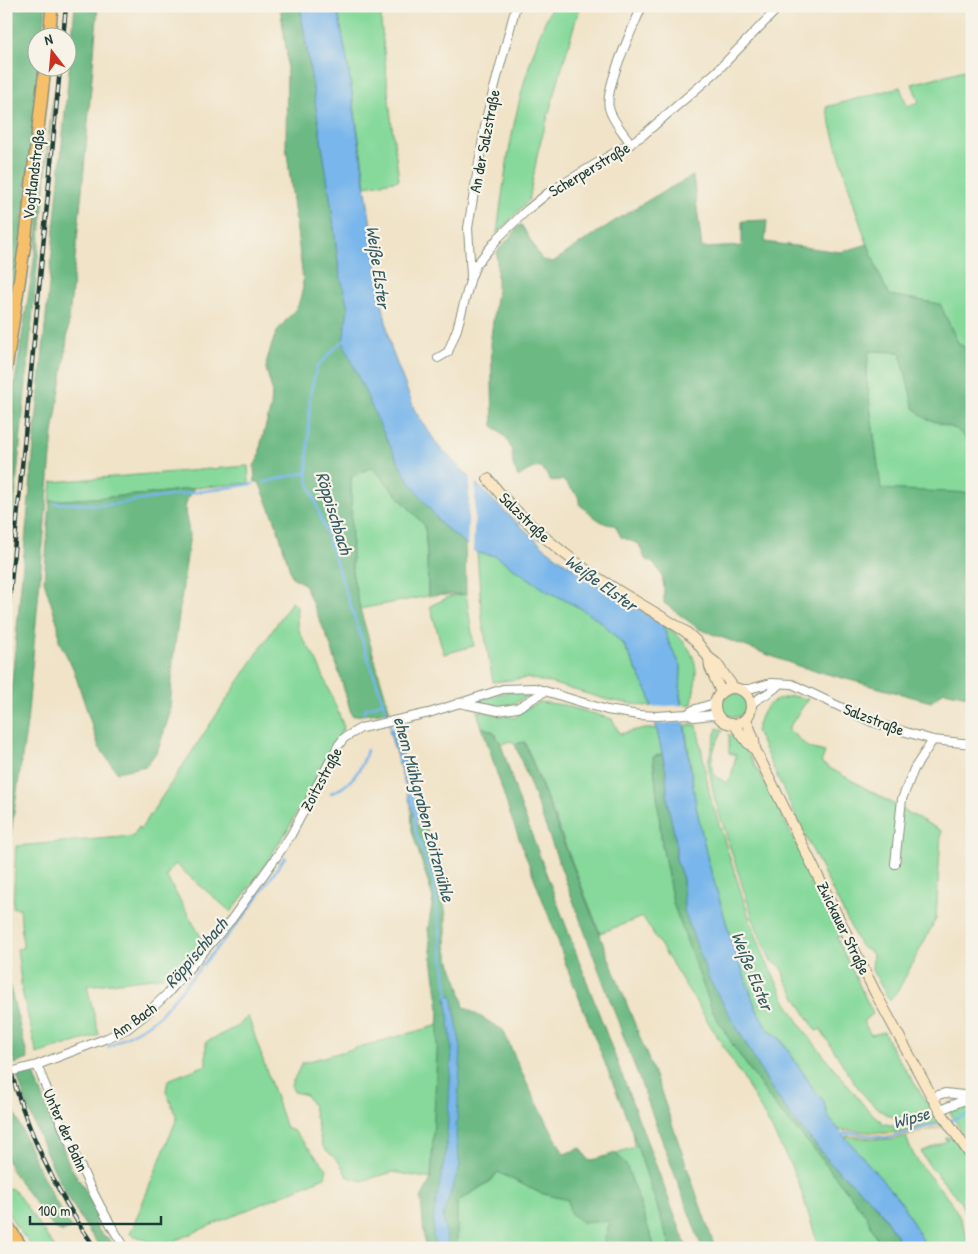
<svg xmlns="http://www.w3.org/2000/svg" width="978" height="1254" font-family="'Patrick Hand',sans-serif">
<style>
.green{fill:#86d99b;stroke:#528b68}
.forest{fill:#6cb983;stroke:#467b5c}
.sand{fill:#eeda9e;stroke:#868c69}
.water{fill:#78b6eb;stroke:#4c7a90}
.pier{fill:#f0e3c7}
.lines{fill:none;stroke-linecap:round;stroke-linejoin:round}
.stream{stroke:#78b6eb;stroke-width:2.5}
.minor-casing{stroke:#88907e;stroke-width:10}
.secondary-casing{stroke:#88907e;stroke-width:12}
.primary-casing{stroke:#88907e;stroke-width:14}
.minor{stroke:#fff;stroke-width:8}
.secondary{stroke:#fbe6c4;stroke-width:10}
.primary{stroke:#f6c06b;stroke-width:11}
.rail-casing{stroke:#1f3d34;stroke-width:4.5}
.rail{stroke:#f7f3e8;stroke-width:2.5;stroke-dasharray:8;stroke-linecap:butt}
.labels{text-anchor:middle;stroke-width:4.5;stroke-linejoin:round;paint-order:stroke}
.street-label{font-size:16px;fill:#1f3d34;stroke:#f7f3e8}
.water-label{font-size:18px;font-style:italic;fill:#355b62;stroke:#f7f3e8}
</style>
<rect width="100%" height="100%" fill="#f7f3e8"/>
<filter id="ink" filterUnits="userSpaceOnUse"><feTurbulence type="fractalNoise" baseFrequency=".02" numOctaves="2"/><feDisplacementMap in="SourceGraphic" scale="10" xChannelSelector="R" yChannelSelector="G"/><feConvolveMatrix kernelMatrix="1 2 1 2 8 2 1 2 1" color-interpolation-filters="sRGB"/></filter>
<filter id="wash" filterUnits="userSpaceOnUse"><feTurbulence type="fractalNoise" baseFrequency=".0096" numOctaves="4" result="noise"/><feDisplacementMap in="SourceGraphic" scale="20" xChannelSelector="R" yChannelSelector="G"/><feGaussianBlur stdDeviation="1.12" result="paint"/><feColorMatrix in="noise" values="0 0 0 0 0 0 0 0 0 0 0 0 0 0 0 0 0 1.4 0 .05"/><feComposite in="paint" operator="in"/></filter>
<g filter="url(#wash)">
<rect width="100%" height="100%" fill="#f0e3c7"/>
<!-- green -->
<path class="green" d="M337,6H381V22L391,118L399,180L366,186L348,66Z
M552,6H581L576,19L538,151L529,200L497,234C505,170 514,107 536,45C540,32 546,19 552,6Z
M972,68V352L958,343L940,304L889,295C860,236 844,170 826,107L900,87L907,106L919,102L912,84Z
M869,351L900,352L914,408L925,418L956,429L972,445V493L881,490L866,375Z
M248,466L249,483L194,488L151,494L50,501L52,482Z
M372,467L425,526L427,555L428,596L360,609L352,572L351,477Z
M477,553L496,556L547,591L580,608L601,622L624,646L649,694L652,707L608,700L554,684L528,678L493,682L482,619Z
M466,594L474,646L444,654L430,606L449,597Z
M292,601L297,606C295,636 305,638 317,662C327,683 335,705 344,727L287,831L254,881L231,912L175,864L166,876L205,944L177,975L87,986L99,1035L37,1054L22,991L17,949L23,948L20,908H13L16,846L133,836L139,827L140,829L142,827Z
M662,623C679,635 696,650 696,673C696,683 693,693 692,704L683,706L680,696L681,666L669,643Z
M533,691L535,693L510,705L500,708L473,702L506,692Z
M722 705a12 12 0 1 1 24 0a12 12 0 1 1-24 0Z
M792,696L808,699L788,729L809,748L825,752L821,763L941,831L936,919L900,987L890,1001L872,970L873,954L860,946L797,819L756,731C763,707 767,701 792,696Z
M540,702L564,705L612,719L620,734L640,729H657L662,754L653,757L662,844L673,903L713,1012L734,1047L775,1106L812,1147L866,1215L881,1248H819L800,1187L791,1166L768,1122L743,1078L643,917L600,933L525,742L515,744L511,741L501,744L494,732L482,727L477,711L503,716H511L514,718L527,708Z
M685,725H697L710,796L750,920L766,961L786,1001L805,1032L866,1108L883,1123L896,1127L913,1124L936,1116L939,1122L900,1132L884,1133L839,1130L828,1117L823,1100L815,1091L781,1039L766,1027L756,1008L731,939L708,861L696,806Z
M717,728L723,730C717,742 706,761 715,775C717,778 723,780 726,783L731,777L736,755L729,753V734L736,739L739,738L767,786L842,935L837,938L873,1014L863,1021L871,1035L884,1032L892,1049L930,1107C921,1111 911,1118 901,1118C873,1118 850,1076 837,1055C832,1047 825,1038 821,1029L816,1031L785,979L781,966L770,960L753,919L714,797L708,762Z
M248,1016L286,1128L294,1131L327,1169L325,1177L162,1246L130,1234L177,1118L166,1091L168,1080L206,1065V1042L238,1026Z
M439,1025L431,1179L393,1172L362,1181L348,1177L338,1161L322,1146L313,1106L306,1095L294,1092L291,1085L302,1063Z
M972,1099V1149L948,1109Z
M632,1131L671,1248H655L627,1167L616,1153L634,1147Z
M848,1136C870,1138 885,1142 906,1136C913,1163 934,1179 950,1201C960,1215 966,1231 970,1248H927L901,1202L845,1137Z
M948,1137L954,1139L972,1164V1227L960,1201L929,1165L921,1152L949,1140L945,1139Z
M498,1172L540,1193L569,1200L610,1220L603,1247L460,1248L457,1246V1202L491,1181Z
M10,1188L16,1192L55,1248H34C24,1237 10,1221 6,1206C5,1201 6,1195 6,1189Z"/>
<!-- forest -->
<path class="forest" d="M6,6H46L43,37L38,38V68H40L20,245L6,340Z
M75,6H98L84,170L65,358L53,433L27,723L11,833L6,891V746Z
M280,6H300L331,202L339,270L348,307L343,342L441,524L465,543L466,594L428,596L427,555L425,526L372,467L351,477L352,572L360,609L390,712L352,716L331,646L304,584L292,577L276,523L259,482H255L254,466L259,458L261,443L271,407L272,390L266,369L267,360L274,338L278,330L298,306L303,288L302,271L286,145L287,56Z
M54,91L50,133L6,590V498L13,480L15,438L12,400L33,267Z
M693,176L702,248L742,246V221L767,220L765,242L841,252L868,244L878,272L889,295L940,304L958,343L972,352V445L956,429L925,418L914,408L900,352L869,351L866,375L881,489L972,493V697L944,691L931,702L798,666L699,629L664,603C664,584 665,567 645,559L639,544L621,537L615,525C601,526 591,513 580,505L578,496L562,480L550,481C542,460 532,468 518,477L513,465L512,451L507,439L493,426L491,337L497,290V252L521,224L542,260L553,262C599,231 644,200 693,176Z
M194,488C177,512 190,516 189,541L173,659L170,713L158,750L146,766L117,772L99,747L73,668L59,641L58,625L44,581L50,501L151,494Z
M482,727L494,732L501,744L519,801L687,1248H671L632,1131L566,965L556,935L511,817Z
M524,742L659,1086L715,1248H702L515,744Z
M662,754L666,771L668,805L676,842V859L683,879L684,910L739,1032L770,1086L793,1119L820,1150L830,1163L877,1206L896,1235L899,1248H881L866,1215L812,1147L775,1106L734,1047L713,1012L673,903L662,844L653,757Z
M411,806L418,827L425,825L436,858L440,857L448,883L442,886L446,918V946L450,962L459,985L464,1007L503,1030L527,1084L564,1154L581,1148L589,1161L616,1153L627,1167L655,1248H602L610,1221L583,1223L570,1213L568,1200L540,1193L498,1172L491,1180L457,1202V1245L460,1248H425L421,1198L431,1179L439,1009L428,929L433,898L412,831Z
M6,957L10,987L28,1059L15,1064L6,1034Z
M33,1071L69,1164L101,1215L95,1225L99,1231L119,1248H101C62,1196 37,1136 17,1076Z
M6,1088C23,1137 44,1184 71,1228L63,1232L53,1227L11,1170L6,1157Z"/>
<!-- sand -->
<path class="sand" d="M939,1122L942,1127L891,1140L848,1136L844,1130L884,1133L900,1132Z"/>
<!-- water -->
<path class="water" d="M300,6H337L348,66L381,296L391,348L415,411L439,447L503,510L545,548L588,579L662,623L669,643L681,666L680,696L696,806L708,861L731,939L756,1008L766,1027L780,1039L815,1091L823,1100L828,1117L901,1202L927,1248H899L896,1235L877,1206L830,1163L820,1150L793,1119L770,1086L709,979L684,910L683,879L676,859V842L668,805L666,771L649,695L625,646L601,622L580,608L547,591L496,556L477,553L441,524L407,478L382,430L343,342L348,307L339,270L331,203Z
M395,729L423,817L415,820L389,730Z
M452,995L461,1049L456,1137L460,1166L443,1215L448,1248H438L433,1236L434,1212L446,1152L452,1048L446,997Z"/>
<!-- pier -->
<path class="pier" d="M470,474L476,480L473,552L467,548Z
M685,705L687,722L653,724L649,707Z"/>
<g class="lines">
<!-- stream -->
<path class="stream" d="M345,340L338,345L317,367L310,395L307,477L383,702L365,709L364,713
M265,482L307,472
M55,503L107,505L253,484
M6,512L9,511
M383,702L392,732
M331,793C349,787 363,769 367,750
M415,815V829L434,884L448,997
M108,1047L147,1025L160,1015L245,915L285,857
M949,1121L972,1113
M840,1134L852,1133L889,1138L944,1122"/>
</g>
</g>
<g filter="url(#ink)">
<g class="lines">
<!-- minor casing -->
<g class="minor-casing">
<path id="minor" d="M631,144C624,133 612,121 609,108C604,88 633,28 642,6
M471,275L468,228L487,115L516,6
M438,358L448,352L457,329L471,277L476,265L499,237L527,210L548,193L642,136L716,72L780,6
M741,689H749L771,683L792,684L872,722L933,740L972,744
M459,703L498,711L517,708L544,692
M752,704C760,695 772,694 779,684
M687,714L693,710L715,703
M895,864L902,799L914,769L933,740
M37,1065C62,1127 88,1191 125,1248
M6,1073L37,1065L107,1038L127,1029L145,1015L167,994L231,920L277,856L291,835L338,746L344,738L361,728L429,713L503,689L535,688L607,710L639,715L657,716L687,714L694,717L712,715L718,716
M932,1097L945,1093L972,1096
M940,1110L972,1097"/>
</g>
<!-- secondary casing -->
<g class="secondary-casing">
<path id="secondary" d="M488,479C515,514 549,543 585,569C617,592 653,610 686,632L696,641L709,658L716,663L733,687
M709,658L710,667L721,692
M715 706a18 18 0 1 1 36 0a18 18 0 1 1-36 0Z
M746,719L754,740L755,749L876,994L937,1106
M734,724L748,743L755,749
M940,1111L972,1157"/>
</g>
<!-- primary casing -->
<g class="primary-casing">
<path id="primary" d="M49,38L52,6
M6,369L25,243L45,68
M6,1223L22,1248"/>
</g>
<!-- minor -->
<use href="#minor" class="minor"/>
<!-- secondary -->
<use href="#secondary" class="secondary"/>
<!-- primary -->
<use href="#primary" class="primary"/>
<!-- rail casing -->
<g class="rail-casing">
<path id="rail" d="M63,38L66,6
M6,635L60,68
M6,1053C23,1122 54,1190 95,1248"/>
</g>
<!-- rail -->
<use href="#rail" class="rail"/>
</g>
</g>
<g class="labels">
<!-- street labels -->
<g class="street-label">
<text transform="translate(484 141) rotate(-79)" y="6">An der Salzstraße</text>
<text transform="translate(589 169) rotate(-31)" y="6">Scherperstraße</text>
<text transform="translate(33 174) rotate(-83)" y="6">Vogtlandstraße</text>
<text transform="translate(525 517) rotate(44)" y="6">Salzstraße</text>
<text transform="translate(874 719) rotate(21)" y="6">Salzstraße</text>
<text transform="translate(321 779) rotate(-62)" y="6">Zoitzstraße</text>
<text transform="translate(844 928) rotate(64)" y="6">Zwickauer Straße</text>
<text transform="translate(134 1020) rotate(-35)" y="6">Am Bach</text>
<text transform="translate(66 1130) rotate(66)" y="6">Unter der Bahn</text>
</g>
<!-- water labels -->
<g class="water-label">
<text transform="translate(378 267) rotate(82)" y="6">Weiße Elster</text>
<text transform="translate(334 513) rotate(73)" y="6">Röppischbach</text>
<text transform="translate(601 583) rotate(36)" y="6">Weiße Elster</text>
<text transform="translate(424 809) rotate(75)" y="6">ehem Mühlgraben Zoitzmühle</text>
<text transform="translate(196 953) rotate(-49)" y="6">Röppischbach</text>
<text transform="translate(752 971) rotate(68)" y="6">Weiße Elster</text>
<text transform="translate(911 1118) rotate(-16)" y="6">Wipse</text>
</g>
</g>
<!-- margin -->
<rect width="978" height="1254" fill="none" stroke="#f7f3e8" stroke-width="25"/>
<!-- north arrow -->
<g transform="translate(52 52) rotate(344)"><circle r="24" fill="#f7f3e8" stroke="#a1aaa0"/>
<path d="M0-4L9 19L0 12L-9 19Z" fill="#c8321e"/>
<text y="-8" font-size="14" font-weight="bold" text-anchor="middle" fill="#1f3d34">N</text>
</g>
<!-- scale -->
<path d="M30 1216v8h131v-8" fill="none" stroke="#1f3d34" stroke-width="2.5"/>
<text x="38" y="1216" font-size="15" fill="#1f3d34" stroke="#f7f3e8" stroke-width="4" paint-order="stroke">100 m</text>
</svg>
